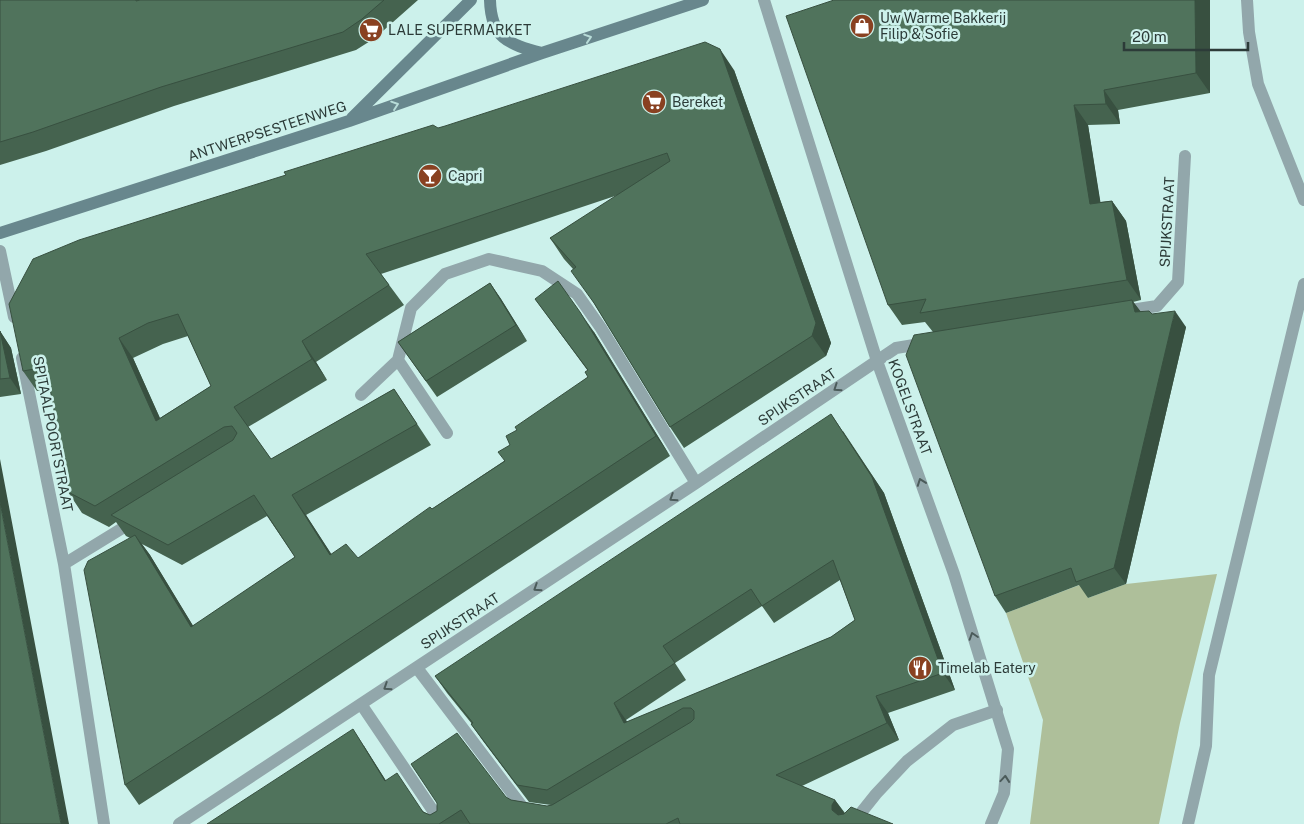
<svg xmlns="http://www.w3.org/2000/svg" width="1304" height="824" font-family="'Public Sans',sans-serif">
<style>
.forest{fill:#aebf9a}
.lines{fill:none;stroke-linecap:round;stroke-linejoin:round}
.lane{stroke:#92a7ab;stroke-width:12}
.street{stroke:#92a7ab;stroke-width:12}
.secondary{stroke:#68878d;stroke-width:12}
.wall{fill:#45634f;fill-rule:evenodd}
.shaded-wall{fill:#385040}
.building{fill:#50735c;stroke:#385040;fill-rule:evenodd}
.oneway{stroke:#b8dcd8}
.oneway2{stroke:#4b5b5a}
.labels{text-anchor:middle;stroke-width:5;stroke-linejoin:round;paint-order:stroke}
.poi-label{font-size:14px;fill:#2c3b38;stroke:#ccf1eb;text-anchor:start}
.street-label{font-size:14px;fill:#2c3b38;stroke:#ccf1eb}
</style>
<rect width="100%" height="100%" fill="#ccf1eb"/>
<!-- forest -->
<path class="forest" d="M1217,574L1180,723L1159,824H1030L1043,720L1006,613L1082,584L1088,598L1126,584Z"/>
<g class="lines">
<!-- lane -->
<path class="lane" d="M1247,0L1249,32L1258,84L1304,200
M417,668L524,809L529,810
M852,824L876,794L907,761L953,725L997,710
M1188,824L1206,746L1209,675L1304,284"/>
<!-- street -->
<path class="street" d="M764,0L877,361L954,574L1008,749L1004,793L991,824
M0,251L14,317
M1124,311L1157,306L1178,282L1185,156
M22,358L64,564L104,824
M361,395L398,360
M447,433L398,360L411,308L445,274L489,259L542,271L577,294L601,328L696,483
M64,564L134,521
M361,704L442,824
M179,824L696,483L896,348L926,343"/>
<!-- secondary -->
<path class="secondary" d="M490,0C491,38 508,44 542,53
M352,118L471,0
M0,233L349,121L542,53L703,0"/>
</g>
<!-- wall -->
<path class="wall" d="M0,0H418L375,38L356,50L174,106L46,151L0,165Z
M834,0H1210V93L1118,110L1120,124L1088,125L1100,202L1112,201L1126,221L1141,300L1133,302L1140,311L1152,314L1186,327L1126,584L1088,598L1079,585L1006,613L995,596L933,332L925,322L902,325L888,305Z
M734,70L831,343L826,356L684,448L670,427L573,269L564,259L550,238L618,195L381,274L404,305L316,362L327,380L248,427L271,459L394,389L431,445L306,515L331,554L358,558L504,461L510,445L517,430L588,377V371L535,299L594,332L670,456L280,714L139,805L125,785L130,538L126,536L116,522L109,527L82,513L68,492V485L50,389L37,391L23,371L438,128ZM188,336L211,386L160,418L133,358L163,344ZM267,516L295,557L193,626L150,555L142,544L182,565Z
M490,283L501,299L527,341L437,397L398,342Z
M0,331L11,348L21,394L0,397Z
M843,431L884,493L955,690L888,713L899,740L802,786L835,800L845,813L893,824H207L364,746L386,781L424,812L430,815L506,797L511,800L547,806L551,805L529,802L483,741L471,724H472L447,693L435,676ZM840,580L855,620L831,637L627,722L626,720L686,680L675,663L762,606L774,623Z"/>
<!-- shaded-wall -->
<path class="shaded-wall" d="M1195,0H1210V93L1196,73Z
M720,49L734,70L831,343L826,356L812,336Z
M1104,90L1118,110L1120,124L1106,104Z
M1074,105L1088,125L1104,224L1090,204Z
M1112,201L1126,221L1141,300L1127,280Z
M490,283L501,299L527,341L516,325Z
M1132,300L1144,316L1135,312Z
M1175,311L1186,327L1126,584L1114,568Z
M580,312L594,332L670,456L656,436Z
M0,331L11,348L21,394L10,378Z
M119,338L133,358L170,441L156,421Z
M302,341L316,362L327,380L312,359Z
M831,414L884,493L955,690L943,673Z
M0,459L69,824H61L0,502Z
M292,495L306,515L345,575L330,555Z
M135,535L150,555L206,647L191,627Z
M876,696L888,713L899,740L887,723Z
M614,703L626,720L635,737L624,723Z
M353,729L364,746L397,798L385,781Z
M835,800L847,817L844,822L832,810V805Z"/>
<!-- building -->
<path class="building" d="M0,0H136V1L140,0H384L362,19L343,32L161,87L33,132L0,142Z
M834,0H1195L1196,73L1104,90L1106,104L1074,105L1090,204L1112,201L1127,280L920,313L926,299L888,305L786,16Z
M705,42L720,49L816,323L812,336L670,427L594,303L571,271L576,267L550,238L670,161L667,153L366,254L389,285L302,341L312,359L234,407L271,459L394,389L417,424L292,495L330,555L346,544L358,558L430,507L432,509L505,461L498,452L510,445L506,436L517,430L515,427L588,377L585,372L588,370L535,299L558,281L580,312L656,436L266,694L125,785L84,570L88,561L135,535L191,627L295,557L254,495L168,545L111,515L233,440L237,433L232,426L224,427L95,506L68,492V485L46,367L23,371L9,304L33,259L79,240L286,175L284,172L433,125L438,128L445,126ZM178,314L211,386L156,421L119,338L148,323Z
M490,283L516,325L426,381L398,342Z
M1132,300L1135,312L1149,311L1152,314L1175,311L1114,568L1076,582L1071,568L995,596L906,355L914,335Z
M0,331L10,378L0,379Z
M831,414L872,477L943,673L876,696L887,723L776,775L835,800L832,805V810L838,815L844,814L851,807L893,824H680L678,818L666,824H470L461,810L439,824H207L353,729L385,781L397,773L423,812L430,815L437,811V803L411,764L457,733L506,797L511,800L547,806L552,805L691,722L694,719V711L691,708H683L547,790L517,785L471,724L473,723L435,676ZM833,560L855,620L831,637L624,723L614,703L675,663L663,646L751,589L762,606Z
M0,502L61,824H0Z"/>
<!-- one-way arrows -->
<defs><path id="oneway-chevron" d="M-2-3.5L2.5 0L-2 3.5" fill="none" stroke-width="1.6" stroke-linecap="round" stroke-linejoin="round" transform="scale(1.25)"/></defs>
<g class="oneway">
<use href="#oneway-chevron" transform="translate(588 38) rotate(-18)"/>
<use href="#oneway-chevron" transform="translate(395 105) rotate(-19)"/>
</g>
<g class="oneway2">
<use href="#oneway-chevron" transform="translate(837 388) rotate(146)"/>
<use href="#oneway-chevron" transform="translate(921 482) rotate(-110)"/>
<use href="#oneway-chevron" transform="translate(673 498) rotate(147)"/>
<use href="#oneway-chevron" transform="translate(537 588) rotate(147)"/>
<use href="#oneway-chevron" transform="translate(973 636) rotate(-108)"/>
<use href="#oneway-chevron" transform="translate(387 687) rotate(147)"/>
<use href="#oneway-chevron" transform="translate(1005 779) rotate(-85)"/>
</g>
<!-- icons -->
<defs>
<g id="shop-disc" transform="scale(1.25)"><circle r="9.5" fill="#894121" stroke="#ccf1eb"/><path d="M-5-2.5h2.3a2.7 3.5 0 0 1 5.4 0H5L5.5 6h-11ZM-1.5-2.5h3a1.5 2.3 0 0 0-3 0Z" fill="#fff"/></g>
<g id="supermarket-disc" transform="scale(1.25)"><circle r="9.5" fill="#894121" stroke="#ccf1eb"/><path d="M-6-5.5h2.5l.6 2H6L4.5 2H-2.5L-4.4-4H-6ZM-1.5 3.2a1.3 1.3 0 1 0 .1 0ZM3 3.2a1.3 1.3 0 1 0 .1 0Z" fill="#fff"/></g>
<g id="bar-disc" transform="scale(1.25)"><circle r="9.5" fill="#894121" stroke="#ccf1eb"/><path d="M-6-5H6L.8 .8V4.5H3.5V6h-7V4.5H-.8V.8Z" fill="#fff"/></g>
<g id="restaurant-disc" transform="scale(1.25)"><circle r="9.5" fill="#894121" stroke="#ccf1eb"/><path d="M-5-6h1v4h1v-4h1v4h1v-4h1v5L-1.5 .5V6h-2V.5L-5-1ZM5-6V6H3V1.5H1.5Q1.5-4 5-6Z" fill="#fff"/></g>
</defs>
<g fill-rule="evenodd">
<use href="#shop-disc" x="862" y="26"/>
<use href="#supermarket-disc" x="371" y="30"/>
<use href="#supermarket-disc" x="654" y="102"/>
<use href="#bar-disc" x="430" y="176"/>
<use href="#restaurant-disc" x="920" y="668"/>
</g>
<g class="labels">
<!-- poi labels -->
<g class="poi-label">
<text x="880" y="23">Uw Warme Bakkerij<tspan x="880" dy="16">Filip &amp; Sofie</tspan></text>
<text x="388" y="35">LALE SUPERMARKET</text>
<text x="672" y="107">Bereket</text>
<text x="448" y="181">Capri</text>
<text x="938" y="673">Timelab Eatery</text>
</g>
<!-- street labels -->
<g class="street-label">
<text transform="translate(267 131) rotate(-18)" y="5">ANTWERPSESTEENWEG</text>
<text transform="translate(1167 222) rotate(-87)" y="5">SPIJKSTRAAT</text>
<text transform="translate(797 397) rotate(-34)" y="5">SPIJKSTRAAT</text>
<text transform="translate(910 407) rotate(70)" y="5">KOGELSTRAAT</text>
<text transform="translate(53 434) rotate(79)" y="5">SPITAALPOORTSTRAAT</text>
<text transform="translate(460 621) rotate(-33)" y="5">SPIJKSTRAAT</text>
</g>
</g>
<!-- scale -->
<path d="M1124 42v8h124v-8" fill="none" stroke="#2c3b38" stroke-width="2.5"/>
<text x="1132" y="42" font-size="15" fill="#2c3b38" stroke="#ccf1eb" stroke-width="4" paint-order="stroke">20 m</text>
</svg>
